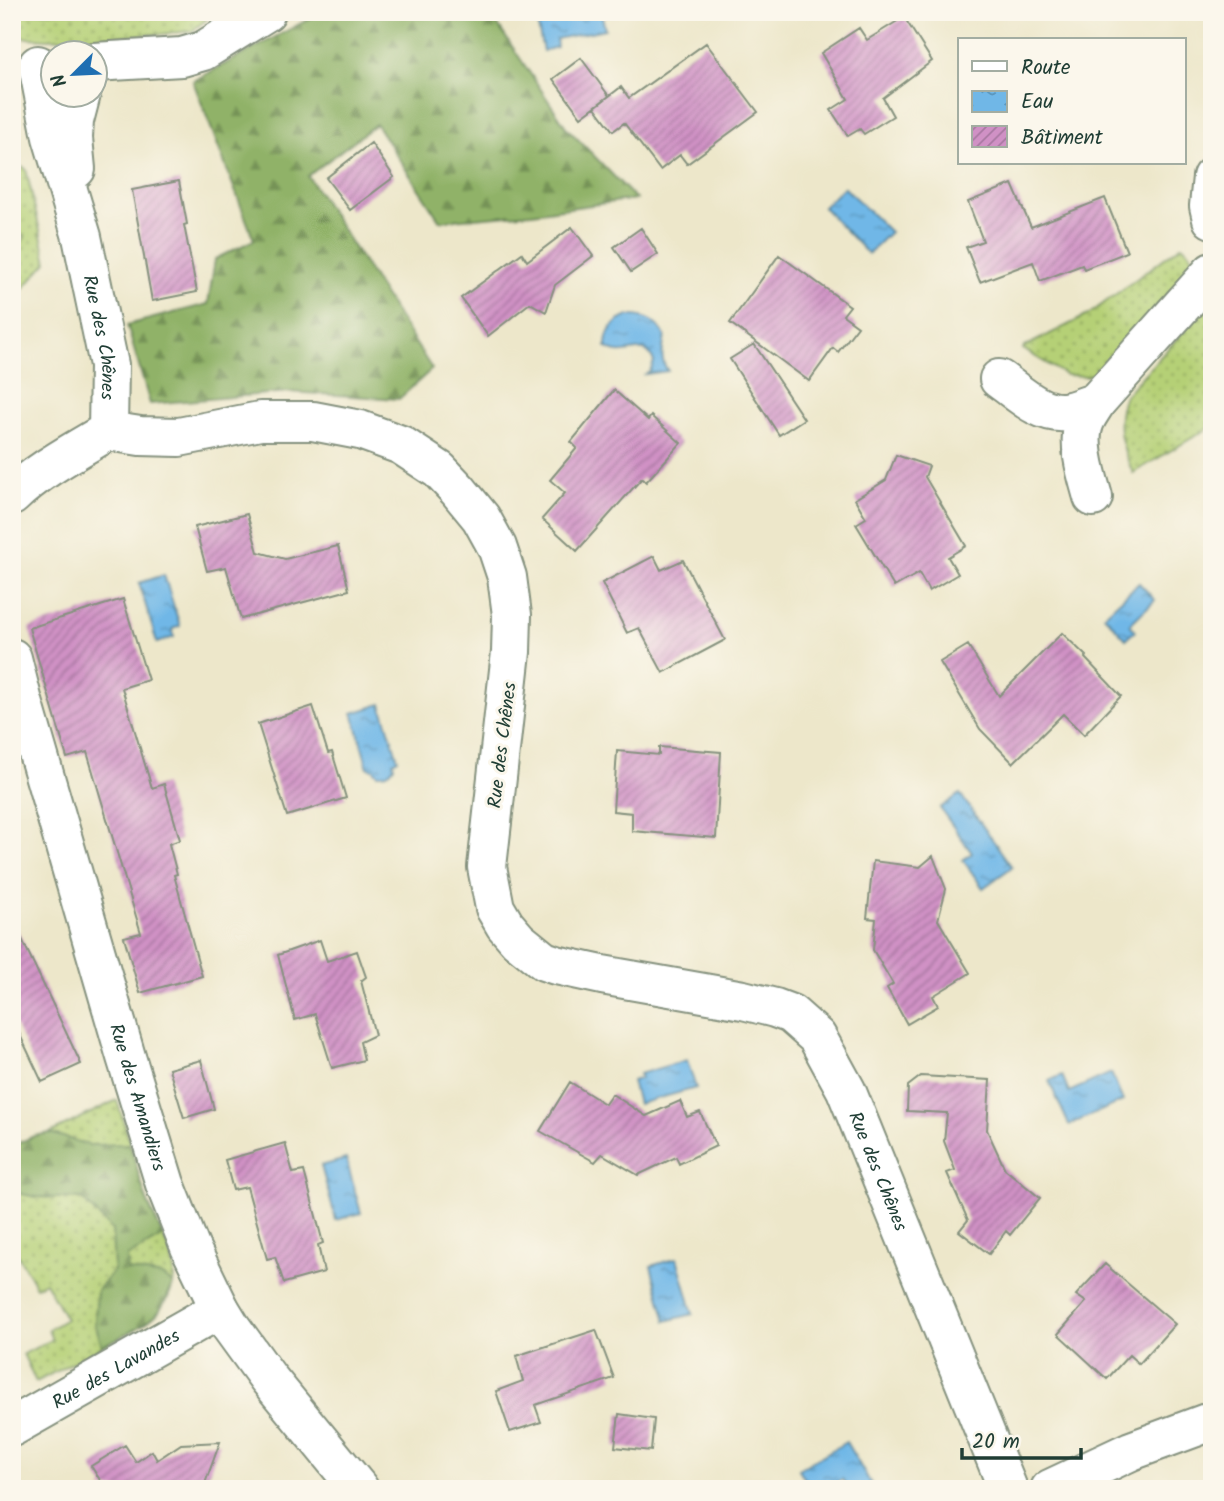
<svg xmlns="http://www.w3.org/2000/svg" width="1224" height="1501" font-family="Kalam,sans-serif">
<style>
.grass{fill:url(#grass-dots);stroke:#6a8655;stroke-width:2}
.forest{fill:url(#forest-firs);stroke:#58784e;stroke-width:2}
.water{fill:url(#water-ripples);stroke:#487a8e;stroke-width:2}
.building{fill:url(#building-hatch)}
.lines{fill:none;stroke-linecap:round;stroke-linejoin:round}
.minor-casing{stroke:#86927f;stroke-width:42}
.minor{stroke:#fff;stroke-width:38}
.labels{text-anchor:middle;stroke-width:6;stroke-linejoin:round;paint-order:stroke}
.street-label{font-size:19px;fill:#1f3d34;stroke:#fbf7ec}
</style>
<defs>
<pattern id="grass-dots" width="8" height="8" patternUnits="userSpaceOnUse" patternTransform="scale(1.75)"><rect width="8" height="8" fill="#b5d076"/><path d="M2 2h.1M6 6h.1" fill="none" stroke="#93aa62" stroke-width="1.8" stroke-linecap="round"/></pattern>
<pattern id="forest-firs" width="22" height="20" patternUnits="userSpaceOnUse" patternTransform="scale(1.75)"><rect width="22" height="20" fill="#90b267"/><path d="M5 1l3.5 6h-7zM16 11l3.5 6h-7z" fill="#759256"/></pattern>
<pattern id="water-ripples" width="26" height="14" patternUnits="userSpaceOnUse" patternTransform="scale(1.75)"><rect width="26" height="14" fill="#70b7e7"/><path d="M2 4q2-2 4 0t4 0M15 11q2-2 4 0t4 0" fill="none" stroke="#5b96bc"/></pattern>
<pattern id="building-hatch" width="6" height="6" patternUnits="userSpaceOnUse" patternTransform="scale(1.75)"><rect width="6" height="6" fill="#d091c5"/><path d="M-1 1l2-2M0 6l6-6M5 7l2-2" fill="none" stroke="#a878a1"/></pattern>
</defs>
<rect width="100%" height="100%" fill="#fbf7ec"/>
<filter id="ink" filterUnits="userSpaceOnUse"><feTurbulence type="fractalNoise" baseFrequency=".0143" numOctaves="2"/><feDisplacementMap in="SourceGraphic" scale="14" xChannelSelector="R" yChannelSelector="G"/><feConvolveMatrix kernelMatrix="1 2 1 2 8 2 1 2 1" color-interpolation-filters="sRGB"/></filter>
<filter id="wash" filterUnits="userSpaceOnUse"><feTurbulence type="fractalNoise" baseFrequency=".00686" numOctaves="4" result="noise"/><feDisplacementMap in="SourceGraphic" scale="28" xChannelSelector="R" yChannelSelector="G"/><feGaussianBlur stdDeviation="1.57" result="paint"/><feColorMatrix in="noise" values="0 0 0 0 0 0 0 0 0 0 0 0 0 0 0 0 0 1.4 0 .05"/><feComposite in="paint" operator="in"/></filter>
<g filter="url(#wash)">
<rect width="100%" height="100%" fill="#ede7ca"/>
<!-- grass -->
<path class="grass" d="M12,12H206L207,19L192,31L162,34L47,39L12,37Z
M12,164L26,169L47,262L12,301V257L25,237L12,227Z
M1182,245L1189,251L1196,263L1095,374L1087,376L1066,375L1023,349L1024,347L1088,315Z
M1212,303V426L1133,473C1121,445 1114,424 1125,395L1209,304Z
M117,1100C127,1132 135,1166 146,1198C155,1225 179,1254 173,1284C169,1303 155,1315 141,1326L36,1382L23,1354L52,1340L48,1330L66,1319L45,1282L36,1287L12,1245V1184L32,1185L50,1133Z"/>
<!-- forest -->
<path class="forest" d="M322,12H489L566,127L636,199L532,213L440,221L376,124L308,176L432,369L399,399L289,392L150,404L127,325L208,304L215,259L254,240L193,81Z
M50,1133L89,1145L130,1144L146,1199L163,1236L127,1257L128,1270L163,1276L173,1284C168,1294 164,1306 157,1314C142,1328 120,1337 102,1346L95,1323L97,1290L114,1270L112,1230L82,1199L36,1197L12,1192V1146L34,1136Z"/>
<!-- water -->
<path class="water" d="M535,12H601L605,29L556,39L557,47L543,51Z
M844,187L890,232L868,254L823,207Z
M629,316C646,315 657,322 665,336C663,350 659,359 668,371L646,374L650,371L654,362C645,335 627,363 606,347C606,331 614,321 629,316Z
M164,575L180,626L172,629L174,637L157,643L139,583Z
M1139,583L1155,600L1130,624L1135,631L1126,639L1104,615Z
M381,704L398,759L393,762L394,766C390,773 386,774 378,774L373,769L368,768L353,713Z
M960,794L1012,867L983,888L963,860L972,853L940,808Z
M687,1060L696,1088L638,1104L632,1081L641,1078L639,1074Z
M1111,1073L1123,1101L1069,1125L1049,1081L1062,1075L1069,1092Z
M346,1159L361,1213L336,1220L321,1166Z
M677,1258L693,1314L666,1321L651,1266Z
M846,1442L871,1484L862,1489H849L842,1479L824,1489H811L799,1469Z"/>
<g id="blocks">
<!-- building -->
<path class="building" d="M904,17L932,61L883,98L893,116L864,134L860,129L848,136L831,110L848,99L821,53L859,28L867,40Z
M706,43L758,112L687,164L680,155L660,170L624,123L613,131L595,107L621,87L629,98Z
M581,58L609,96L581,117L553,79Z
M371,143L394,177L350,210L326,178Z
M179,181L187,224L184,225L197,292L152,301L132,190Z
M1012,184L1031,227L1105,198L1127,252L1084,269L1082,265L1040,281L1033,262L980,282L966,247L983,241L968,202Z
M572,227L593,256L555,285L546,312L530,303L488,336L461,298L522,253L527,261Z
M641,228L658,254L631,272L614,247Z
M779,255L850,306L843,315L858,326L838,352L833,348L809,381L730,323Z
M754,344L804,419L779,435L730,359Z
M614,390L648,420L651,416L681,443L646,482L642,478L577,551L542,519L565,493L550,480L577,448L571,442Z
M896,455L929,466L925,477L966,546L948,557L958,574L929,591L919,573L894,587L856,524L866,518L855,499L886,480Z
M247,514L258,552L285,559L338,546L349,590L241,619L226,567L207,571L195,527Z
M654,556L661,570L683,560L725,640L663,673L639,628L627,633L602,583Z
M123,599L148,680L122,688L152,788L164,784L180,840L169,844L177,874L174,875L202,976L140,993L124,937L141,933L87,752L67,758L29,628Z
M1062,633L1086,656L1085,658L1121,696L1084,735L1063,714L1013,763L980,729L940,662L968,645L999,696Z
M313,706L328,753L332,752L346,798L287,816L258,724Z
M659,747L721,752L716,838L632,831V813L613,811L617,751L659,755Z
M933,856L946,889L938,920L970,973L933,996L938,1006L907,1024L887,988L893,984L873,950L876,919L867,918L873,861L920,867Z
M12,918L81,1064L42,1082L12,1018Z
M320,940L327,961L357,951L366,977L361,981L375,1035L360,1042L364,1060L332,1068L315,1014L295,1020L278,955Z
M201,1060L214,1109L184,1118L169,1069Z
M921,1076L990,1080L987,1130L1005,1169L1040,1198L1010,1235L1006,1231L989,1254L959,1231L968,1220L947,1173L955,1170L944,1141L947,1113L907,1111L908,1086Z
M570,1082L605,1104L612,1094L646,1116L680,1101L687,1117L700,1112L716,1146L679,1164L676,1157L638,1175L602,1154L595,1162L540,1131Z
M285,1143L293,1173L304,1171L323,1243L318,1245L324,1272L284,1283L275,1257L267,1259L247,1187L233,1190L225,1160Z
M1105,1264L1175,1324L1139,1364L1129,1355L1107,1379L1058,1334L1086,1302L1076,1295Z
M596,1330L614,1378L535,1405L541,1422L510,1432L496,1391L523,1381L516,1356Z
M619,1414L654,1419L651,1451L615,1447Z
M220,1442L203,1489H101L104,1486L91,1466L125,1445L136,1462L152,1451L157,1460L181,1444Z"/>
</g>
</g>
<g filter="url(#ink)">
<use href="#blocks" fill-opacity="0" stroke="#86927f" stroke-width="2"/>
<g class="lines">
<!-- minor casing -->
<g class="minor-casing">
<g id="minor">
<path d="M94,62L182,57L203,51L266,12"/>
<path id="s1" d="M38,65L52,137L82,237L109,365L108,431L140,436L179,437L260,421H313L360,430L401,445L439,470L458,490L481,518L497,547L507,577L512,615L511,652L487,867L495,908L505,925L518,940L544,961L556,965L602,975L743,1000L775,1008L791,1014L817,1037L846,1090L1008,1489"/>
<path d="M76,169L73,138L74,121L81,94"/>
<path d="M1212,177L1209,206L1212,219"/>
<path d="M999,379C1018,392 1039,414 1064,412C1075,411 1086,405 1096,402"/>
<path d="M12,496C40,469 75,451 108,431"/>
<path d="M1093,497C1087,476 1076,442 1085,421C1088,414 1093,408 1096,402L1212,272"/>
<path id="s2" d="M12,658L22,698L126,1057L165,1184L190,1247L220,1309L231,1327L268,1378L359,1489"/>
<path id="s3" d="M12,1427L220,1309"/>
<path d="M1050,1489L1131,1451L1212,1421"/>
</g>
</g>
<!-- minor -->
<use href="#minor" class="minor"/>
</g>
</g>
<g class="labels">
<!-- street labels -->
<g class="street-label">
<text dy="7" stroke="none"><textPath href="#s1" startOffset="280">Rue des Chênes</textPath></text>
<text transform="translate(501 745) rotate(-83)" y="7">Rue des Chênes</text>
<text dy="7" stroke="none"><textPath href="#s2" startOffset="457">Rue des Amandiers</textPath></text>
<text dy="7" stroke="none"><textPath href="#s1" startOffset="1689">Rue des Chênes</textPath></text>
<text dy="7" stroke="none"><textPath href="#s3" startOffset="119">Rue des Lavandes</textPath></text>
</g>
</g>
<!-- margin -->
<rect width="1224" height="1501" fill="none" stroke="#fbf7ec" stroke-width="42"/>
<!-- legend -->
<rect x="958" y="38" width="228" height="126" fill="#fbf7ec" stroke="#a3ada2" stroke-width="2"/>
<rect x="972" y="61" width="35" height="10" fill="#ffffff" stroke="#a3ada2" stroke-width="2"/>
<text x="1021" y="74" font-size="21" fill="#1f3d34">Route</text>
<rect x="972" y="91" width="35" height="21" fill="url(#water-ripples)" stroke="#a3ada2" stroke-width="2"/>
<text x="1021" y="108" font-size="21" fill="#1f3d34">Eau</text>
<rect x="972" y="126" width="35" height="21" fill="url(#building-hatch)" stroke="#a3ada2" stroke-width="2"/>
<text x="1021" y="144" font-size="21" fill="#1f3d34">Bâtiment</text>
<!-- north arrow -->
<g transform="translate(74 74) rotate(246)"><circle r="33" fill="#fbf7ec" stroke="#a3ada2" stroke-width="2"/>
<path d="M0-5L12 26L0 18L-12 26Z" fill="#1f6fb2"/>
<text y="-10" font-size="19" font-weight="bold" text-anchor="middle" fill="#1f3d34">N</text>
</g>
<!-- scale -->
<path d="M962 1448v10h119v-10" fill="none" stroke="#1f3d34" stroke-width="3.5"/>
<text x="972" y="1448" font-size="21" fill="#1f3d34" stroke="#fbf7ec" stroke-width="5" paint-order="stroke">20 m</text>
</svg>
